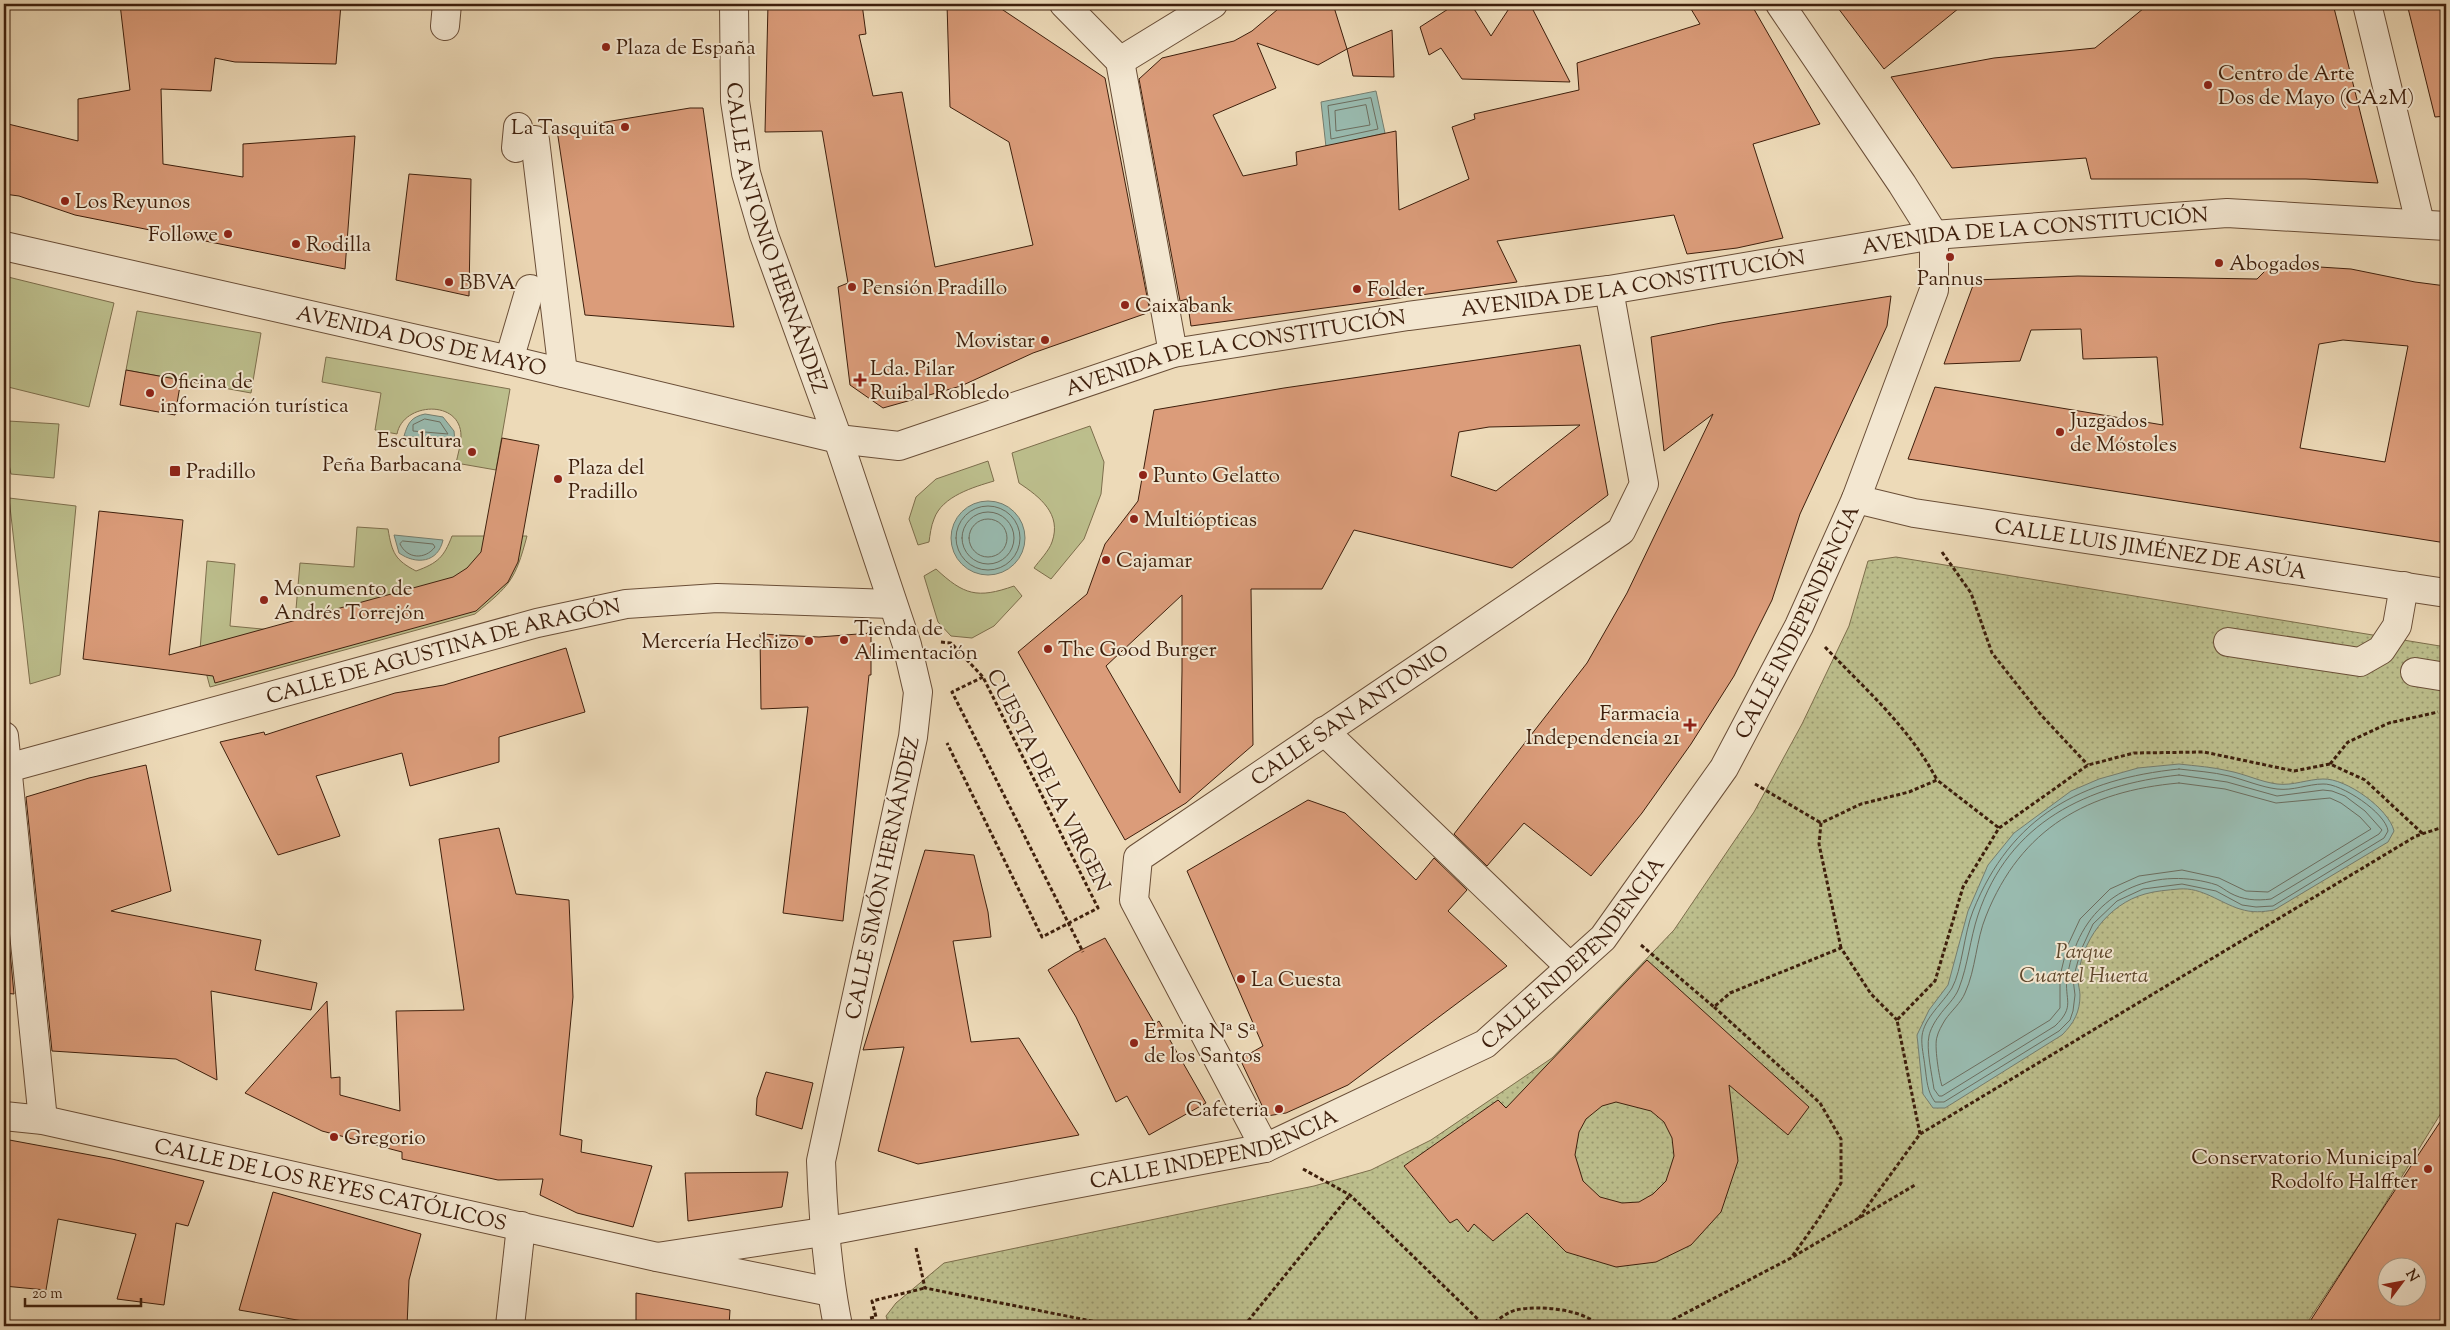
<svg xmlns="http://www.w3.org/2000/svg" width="2450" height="1330" font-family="'Sorts Mill Goudy',serif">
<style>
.green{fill:#bcbe8c;stroke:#7d6e4c}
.park{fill:url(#park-dots);stroke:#7d6e4c}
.water{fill:#99bbb0;stroke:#757d6e}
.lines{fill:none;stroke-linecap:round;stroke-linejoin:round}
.shore{stroke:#6c6d5e;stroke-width:1}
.building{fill:#db9c7a;stroke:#3e1f0c;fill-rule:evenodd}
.minor-casing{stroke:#6a4e37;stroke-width:30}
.path{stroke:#3e1f0c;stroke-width:3;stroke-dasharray:4 2.5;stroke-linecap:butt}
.minor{stroke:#f3e7d1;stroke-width:28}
.poi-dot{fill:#8f2418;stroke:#f3e7d1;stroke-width:2}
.labels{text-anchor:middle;stroke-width:4;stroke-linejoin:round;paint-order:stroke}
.poi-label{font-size:21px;fill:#3e1f0c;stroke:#f3e7d1;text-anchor:start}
.street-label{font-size:21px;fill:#3e1f0c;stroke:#f3e7d1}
.park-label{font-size:21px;font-style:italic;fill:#5e472c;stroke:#f3e7d1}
</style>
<defs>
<pattern id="park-dots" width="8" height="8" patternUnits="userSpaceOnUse" patternTransform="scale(1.25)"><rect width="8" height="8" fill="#bcbe8c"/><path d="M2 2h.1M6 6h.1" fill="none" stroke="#9a9a71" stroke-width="1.8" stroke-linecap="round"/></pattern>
</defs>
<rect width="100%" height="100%" fill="#eddab8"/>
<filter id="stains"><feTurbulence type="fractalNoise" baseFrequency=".004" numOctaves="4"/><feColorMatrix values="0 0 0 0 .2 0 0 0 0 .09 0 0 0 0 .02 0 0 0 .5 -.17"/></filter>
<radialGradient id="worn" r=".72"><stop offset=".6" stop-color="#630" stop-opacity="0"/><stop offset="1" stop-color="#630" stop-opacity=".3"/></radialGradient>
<!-- green -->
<path class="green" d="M4,276L114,303L89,407L4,386Z
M137,311L261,333L251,393L126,370Z
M326,357L510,389L496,470L456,463C458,454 461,444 461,436C461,399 403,402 397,434L375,430L381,393L322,382Z
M8,421L59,424L54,478L11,474L5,446Z
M1090,426L1104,462L1101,494L1084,539L1051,579L1034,568C1039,561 1049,551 1052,542C1062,514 1040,497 1019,483L1012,453Z
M988,461L994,481C974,487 942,496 934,519C931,526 930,535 929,542L918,545L909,519L916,497L936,479Z
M9,498L76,506L60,675L30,684Z
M357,527L388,529C392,553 395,560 416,571C438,563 444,557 452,536H527C515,581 510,585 475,614L210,687L200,650L207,561L235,564L230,626L294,632L300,563L354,567Z
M936,569C964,595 977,599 1014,586L1022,596L994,626L972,638L951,636L938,622L924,576Z"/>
<!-- park -->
<path class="park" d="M1896,557L2446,647V1105L2372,1225L2305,1326H889L886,1316L896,1303L944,1263L1314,1186L1371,1170L1431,1140L1552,1058L1674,930L1754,812L1802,724L1849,626L1868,561Z"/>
<!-- water -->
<path class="water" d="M1376,91L1385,133L1326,147L1321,102Z
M425,414L443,417L454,431L455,442L404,436C408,423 411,417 425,414Z
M951 538a37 37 0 1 1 74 0a37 37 0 1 1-74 0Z
M394,535L443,540C438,563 416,565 399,553Z
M2179,764C2196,766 2213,767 2229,771C2245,774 2261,782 2277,784C2293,786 2308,779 2323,779C2346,778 2389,809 2394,831L2388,842L2274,910C2263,912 2252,913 2240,909C2220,903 2202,887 2179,889C2168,890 2155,891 2145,894C2108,904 2080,942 2078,980C2078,985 2080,990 2080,995C2080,1012 2074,1023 2062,1035L1945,1108H1933L1923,1094L1917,1035L1929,1010L1948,985L1968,911L1988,865L2014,833L2071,791L2099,779L2138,768Z"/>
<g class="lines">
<!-- shore -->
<path class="shore" d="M1371,98L1378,129L1331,139L1328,106Z
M1366,105L1370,125L1336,131L1335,111Z
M425,419L440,422L448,434L413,431V425Z
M956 538a32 32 0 1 1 64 0a32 32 0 1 1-64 0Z
M962 538a26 26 0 1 1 52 0a26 26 0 1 1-52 0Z
M969 538a19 19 0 1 1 38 0a19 19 0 1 1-38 0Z
M403,541L433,544L435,547C425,560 407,559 400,544Z
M2179,769C2195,771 2213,772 2229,776C2245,780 2261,787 2277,789C2293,791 2308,784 2323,784C2341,783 2386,813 2388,831L2384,838L2273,906L2256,907L2242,905L2216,891L2182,884L2143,889L2117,901L2093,924L2081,950L2073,979L2075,995L2073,1011L2070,1020L2059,1031L1944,1102H1935C1927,1091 1927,1081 1925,1067C1924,1057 1921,1046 1922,1036C1924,1018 1943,1003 1952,988C1962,970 1964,933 1973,911C2011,816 2081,779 2179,769Z
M2179,775L2227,782L2277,796L2323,790L2332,791L2345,796L2365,811L2382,830L2379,834L2271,899C2256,901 2243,900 2230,893C2225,890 2221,887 2217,885C2158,866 2097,889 2075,948C2071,957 2069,968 2067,977C2064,1000 2076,1006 2055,1026L1942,1096H1939L1934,1089C1932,1075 1926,1049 1929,1036C1930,1030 1935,1021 1939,1016C1945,1007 1955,999 1959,988C1968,965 1970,939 1978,915C2009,822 2087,785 2179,775Z
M2179,783L2225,789L2276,803L2330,798L2341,803L2360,817L2371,829L2268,892L2246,891L2219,878L2182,870L2139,876L2110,889L2080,919L2067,947L2060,976V1008L2050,1020L1942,1086C1939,1077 1934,1045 1937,1037C1938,1032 1942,1025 1945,1020C1951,1011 1961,1003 1965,993C1976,969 1976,940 1986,916C2021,828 2088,791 2179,783Z"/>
</g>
<!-- building -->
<path class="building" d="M120,4H341L336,64L235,62L215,58L211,91L161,89L163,164L243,177V144L355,136L345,269L75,215L19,196L4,194V123L78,141V99L130,90Z
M768,4H862L866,34L859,35L873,96L902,92L935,267L1033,245L1009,142L950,107L947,4H994L1105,78L1150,312L1033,353L961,386L883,408L850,385L838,287L848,283L822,131L765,132Z
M1284,4H1333L1347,49L1318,65L1257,43L1276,88L1213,115L1243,176L1297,165L1296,152L1396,131L1399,210L1469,179L1452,127L1475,119L1474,114L1579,90L1577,63L1700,24L1688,4H1751L1820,124L1753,144L1783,238L1737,248L1687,254L1674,215L1497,241L1517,282L1191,326L1187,299L1180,301L1139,79L1162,58L1234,41L1252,31Z
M1456,4H1471L1491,36L1512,4H1530L1570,82L1462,79L1441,48L1429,55L1420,27Z
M1835,4H1964L1884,69Z
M2149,4H2333L2378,183L2306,179H2091L2086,158L1952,168L1891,77L1994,58L2095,48Z
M2407,4H2446V116L2435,117Z
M1392,30L1394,77L1353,76L1347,49Z
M690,108H703L734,327L585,315L557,130Z
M409,174L471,179L469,296L396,280Z
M2272,264L2351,269L2415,282L2446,286V543L1908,459L1935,387L2163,425L2157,357L2083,359L2081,329L2031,330L2020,361L1944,364L1975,280L2078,276L2257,279ZM2343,340L2408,346L2385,462L2300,448L2319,344Z
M1891,296L1887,326L1800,514L1772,600L1734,676L1691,744L1642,813L1591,876L1524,823L1487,866L1454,834L1587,663L1627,593L1713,414L1664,451L1651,337L1721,323Z
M1580,345L1608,495L1512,568L1354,530L1322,589H1251L1253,745L1186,803L1125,840L1018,652L1087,594L1105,544L1138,501L1154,410L1284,388ZM1580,425L1496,491L1451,476L1459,432L1489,427ZM1182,595V671L1180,793L1106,666Z
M126,370L181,380L175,415L120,405Z
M502,438L539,445L518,562L508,582L476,611L215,683L213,676L83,659L99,511L183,520L169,655L453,577L467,568L481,552Z
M871,633V675H869L843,921L783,913L808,707L761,709L760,634L819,637Z
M566,648L585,712L499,737V762L410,786L402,753L316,776L340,836L278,855L220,742L264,732L265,735L395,693L444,685Z
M146,765L171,891L111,911L261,940L255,970L317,983L311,1010L211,991L217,1080L176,1059L52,1051L26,797L89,778Z
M1308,800L1345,813L1416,880L1434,858L1467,890L1448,911L1507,966L1348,1085L1286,1113L1267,1116L1240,1059L1263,1046L1187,871Z
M499,828L516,894L569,900L573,997L560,1135L582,1140L581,1152L652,1166L633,1227L577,1213L540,1195L543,1179L498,1180L402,1159V1152L322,1131L245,1093L327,1001L331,1078L340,1077V1095L400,1111L396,1011L464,1010L439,839Z
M925,850L974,855L988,912L991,937L953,941L971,1042L1019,1038L1079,1135L918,1164L878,1151L904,1047L863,1050Z
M4,888L14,994L4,993Z
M1105,938L1155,1024L1159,1021L1206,1103L1149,1135L1127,1096L1116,1102L1076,1017L1048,970L1075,953Z
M1647,960L1809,1107L1788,1135L1729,1085L1738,1161L1721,1212L1691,1245L1656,1262L1616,1267L1566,1252L1527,1213L1493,1241L1474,1224L1468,1232L1457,1219L1450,1223L1404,1166L1498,1100L1506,1108ZM1616,1102L1651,1111L1664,1122L1672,1138L1674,1156L1666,1181L1653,1194L1639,1202L1622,1203L1600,1197L1583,1181L1575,1155L1579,1132L1586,1119L1602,1106Z
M766,1072L813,1083L802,1129L756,1115L757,1098Z
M2446,1113V1326H2307L2372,1225ZM2388,1268H2418V1298H2388Z
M4,1139L112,1159L204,1181L188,1226L176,1223L164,1305L117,1299L136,1234L58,1219L46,1290L4,1286Z
M788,1172L782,1207L688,1221L685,1173Z
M273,1192L421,1234L409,1280L407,1326H332L239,1310Z
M636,1293L730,1310L729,1326H636Z"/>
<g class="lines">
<!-- minor casing -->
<g class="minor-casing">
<g id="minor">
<path id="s1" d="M734,4L735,101L746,173L764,235L838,439L907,645L918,692L913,737L821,1161C823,1217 827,1271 838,1326"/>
<path d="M1064,4L1120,61L1173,353"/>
<path d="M1780,4L1902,184L1934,235"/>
<path d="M2367,4L2420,223"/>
<path d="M445,26L447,4"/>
<path d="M1120,61L1213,4"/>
<path d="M535,140L563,373"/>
<path d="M516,148L518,127"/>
<path id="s2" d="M4,246L509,360L838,439L899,446L1173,353L1408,316L1609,290L1934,235L2227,213L2446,226"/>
<path d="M509,360L530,289"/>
<path id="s3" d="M1856,499L1914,513L2446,593"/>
<path d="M2228,642L2360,662L2381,650L2397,626L2404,586"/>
<path d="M2415,672L2446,677"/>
<path d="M1324,731L1570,967"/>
<path d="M4,736L43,1120"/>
<path id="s4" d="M4,769L537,623L626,604L717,598L891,604"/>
<path id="s5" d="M4,1116L43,1120L657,1257L831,1292"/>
<path id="s6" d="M1265,1148L1134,900L1138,858L1621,531L1644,484L1609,290"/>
<path id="s7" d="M657,1257L823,1232L1265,1148L1485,1044L1603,938L1724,768L1799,626L1856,499L1934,290V235"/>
<path d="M510,1326L521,1226"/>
</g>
</g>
<!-- path -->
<path class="path" d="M1942,552L1971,593L1992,653L2041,715L2088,765
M941,642L951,643L983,677L1098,908L1042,937L947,743
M1825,647C1865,689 1910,728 1937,780
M983,677L952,692L1083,952
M2330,764L2348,742L2389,723L2438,712
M1755,784L1821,823
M1641,945L1714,1007L1730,993L1841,948L1871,994L1897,1020
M1841,948L1819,844L1821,823L1861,804L1909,792L1937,780L1999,828
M1714,1007L1820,1103L1841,1139V1183L1818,1220L1791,1258
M1920,1134L1897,1020L1935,981L1963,887L1999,828L2088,765L2134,753L2204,752L2294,771L2330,764L2365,780L2423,834
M1303,1169L1350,1195L1485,1326
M1859,1218L1920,1134L2416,836L2446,826
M916,1248L925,1288L1117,1326
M870,1318L876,1317L872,1301L925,1288
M1244,1326L1350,1195
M1489,1326C1497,1321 1507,1312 1516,1310C1538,1305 1584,1309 1599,1326
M1661,1326L1791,1258L1915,1185"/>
<!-- minor -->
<use href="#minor" class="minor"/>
</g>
<!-- markers -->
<g class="poi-dot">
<circle cx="606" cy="47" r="5"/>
<circle cx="2208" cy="85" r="5"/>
<circle cx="625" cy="127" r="5"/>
<circle cx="65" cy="201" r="5"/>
<circle cx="228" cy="234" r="5"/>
<circle cx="296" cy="244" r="5"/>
<circle cx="1950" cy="257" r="5"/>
<circle cx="2219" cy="263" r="5"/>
<circle cx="449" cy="282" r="5"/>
<circle cx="852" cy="287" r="5"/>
<circle cx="1357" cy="289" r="5"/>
<circle cx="1125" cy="305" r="5"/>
<circle cx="1045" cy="340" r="5"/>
<path d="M857.5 372.5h5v5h5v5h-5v5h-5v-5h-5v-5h5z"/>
<circle cx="150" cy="393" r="5"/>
<circle cx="2060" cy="432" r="5"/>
<circle cx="472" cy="452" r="5"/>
<rect x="169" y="465" width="12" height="12" rx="2.5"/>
<circle cx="1143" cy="475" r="5"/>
<circle cx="558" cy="479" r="5"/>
<circle cx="1134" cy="519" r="5"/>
<circle cx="1106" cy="560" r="5"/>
<circle cx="264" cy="600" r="5"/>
<circle cx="844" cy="640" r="5"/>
<circle cx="809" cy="641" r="5"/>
<circle cx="1048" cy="649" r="5"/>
<path d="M1687.5 717.5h5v5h5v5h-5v5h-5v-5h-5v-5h5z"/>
<circle cx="1241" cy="979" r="5"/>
<circle cx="1134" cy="1043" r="5"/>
<circle cx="1279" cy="1109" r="5"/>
<circle cx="334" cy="1137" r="5"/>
<circle cx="2428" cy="1169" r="5"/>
</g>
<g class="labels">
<!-- poi labels -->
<g class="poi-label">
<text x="616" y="54">Plaza de España</text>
<text x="2218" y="80">Centro de Arte<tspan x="2218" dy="24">Dos de Mayo (CA2M)</tspan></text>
<text x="615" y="134" text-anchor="end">La Tasquita</text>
<text x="75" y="208">Los Reyunos</text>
<text x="218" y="241" text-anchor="end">Followe</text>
<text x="306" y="251">Rodilla</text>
<text x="2229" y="270">Abogados</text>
<text x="1950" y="285" text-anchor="middle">Pannus</text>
<text x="459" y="289">BBVA</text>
<text x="862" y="294">Pensión Pradillo</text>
<text x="1367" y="296">Folder</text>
<text x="1135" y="312">Caixabank</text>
<text x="1035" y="347" text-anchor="end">Movistar</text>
<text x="870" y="375">Lda. Pilar<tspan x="870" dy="24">Ruibal Robledo</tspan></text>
<text x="160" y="388">Oficina de<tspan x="160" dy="24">información turística</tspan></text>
<text x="2070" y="427">Juzgados<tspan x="2070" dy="24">de Móstoles</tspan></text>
<text x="462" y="447" text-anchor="end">Escultura<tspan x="462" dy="24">Peña Barbacana</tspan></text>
<text x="568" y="474">Plaza del<tspan x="568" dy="24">Pradillo</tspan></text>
<text x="186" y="478">Pradillo</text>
<text x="1153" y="482">Punto Gelatto</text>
<text x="1144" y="526">Multiópticas</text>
<text x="1116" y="567">Cajamar</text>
<text x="274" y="595">Monumento de<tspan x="274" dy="24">Andrés Torrejón</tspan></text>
<text x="854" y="635">Tienda de<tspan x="854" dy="24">Alimentación</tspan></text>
<text x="799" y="648" text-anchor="end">Mercería Hechizo</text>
<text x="1058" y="656">The Good Burger</text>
<text x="1680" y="720" text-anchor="end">Farmacia<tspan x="1680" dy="24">Independencia 21</tspan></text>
<text x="1251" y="986">La Cuesta</text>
<text x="1144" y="1038">Ermita Nª Sª<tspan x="1144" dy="24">de los Santos</tspan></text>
<text x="1269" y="1116" text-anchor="end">Cafeteria</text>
<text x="344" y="1144">Gregorio</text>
<text x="2418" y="1164" text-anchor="end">Conservatorio Municipal<tspan x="2418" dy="24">Rodolfo Halffter</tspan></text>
</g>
<!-- street labels -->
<g class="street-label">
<text dy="7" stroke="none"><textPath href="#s2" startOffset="2078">AVENIDA DE LA CONSTITUCIÓN</textPath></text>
<text dy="7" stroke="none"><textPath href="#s1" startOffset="240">CALLE ANTONIO HERNÁNDEZ</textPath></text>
<text dy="7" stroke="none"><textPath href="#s2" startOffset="1672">AVENIDA DE LA CONSTITUCIÓN</textPath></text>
<text dy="7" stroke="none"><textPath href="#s2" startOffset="428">AVENIDA DOS DE MAYO</textPath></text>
<text dy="7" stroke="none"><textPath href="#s2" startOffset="1268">AVENIDA DE LA CONSTITUCIÓN</textPath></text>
<text dy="7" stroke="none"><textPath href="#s3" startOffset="299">CALLE LUIS JIMÉNEZ DE ASÚA</textPath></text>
<text dy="7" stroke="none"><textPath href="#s7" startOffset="1392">CALLE INDEPENDENCIA</textPath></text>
<text dy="7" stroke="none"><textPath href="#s4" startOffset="455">CALLE DE AGUSTINA DE ARAGÓN</textPath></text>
<text dy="7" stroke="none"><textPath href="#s6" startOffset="578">CALLE SAN ANTONIO</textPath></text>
<text transform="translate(1049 780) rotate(63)" y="7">CUESTA DE LA VIRGEN</text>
<text transform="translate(882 878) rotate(-78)" y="7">CALLE SIMÓN HERNÁNDEZ</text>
<text dy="7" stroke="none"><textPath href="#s7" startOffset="988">CALLE INDEPENDENCIA</textPath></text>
<text dy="7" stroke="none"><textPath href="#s7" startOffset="568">CALLE INDEPENDENCIA</textPath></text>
<text dy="7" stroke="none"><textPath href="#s5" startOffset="334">CALLE DE LOS REYES CATÓLICOS</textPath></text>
</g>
<!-- park labels -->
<g class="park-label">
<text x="2084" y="958">Parque<tspan x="2084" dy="24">Cuartel Huerta</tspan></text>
</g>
</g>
<!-- margin -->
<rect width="2450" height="1330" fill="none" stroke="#eddab8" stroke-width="20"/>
<rect x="5" y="5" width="2440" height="1320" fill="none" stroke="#3e1f0c" stroke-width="2.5"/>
<rect x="10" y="10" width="2430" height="1310" fill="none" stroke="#3e1f0c"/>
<!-- north arrow -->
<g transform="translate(2402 1282) rotate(58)"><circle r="24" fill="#f3e7d1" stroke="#ab9782"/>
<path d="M0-4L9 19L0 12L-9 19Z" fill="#8f2418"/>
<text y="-8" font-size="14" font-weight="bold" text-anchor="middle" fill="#3e1f0c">N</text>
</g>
<!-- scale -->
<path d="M25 1298v8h116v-8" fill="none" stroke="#3e1f0c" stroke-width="2.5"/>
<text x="32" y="1298" font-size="15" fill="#3e1f0c" stroke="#f3e7d1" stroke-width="4" paint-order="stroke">20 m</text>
<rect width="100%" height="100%" filter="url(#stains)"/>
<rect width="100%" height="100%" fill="url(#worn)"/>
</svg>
